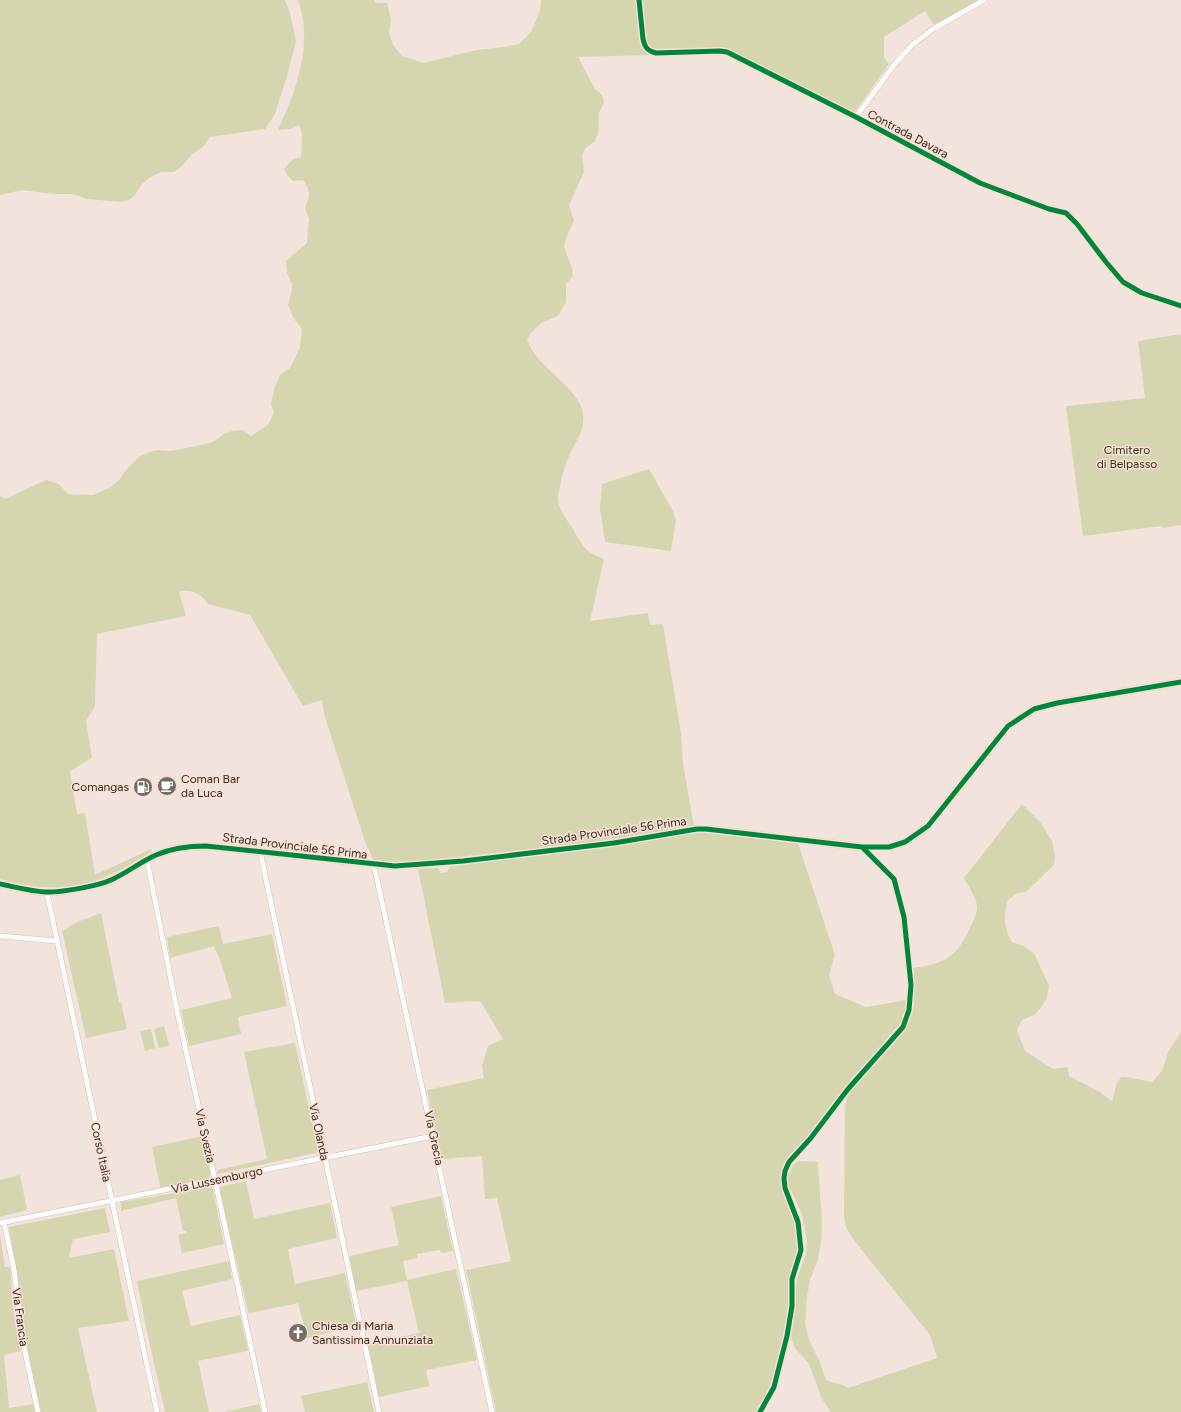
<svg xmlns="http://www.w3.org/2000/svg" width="1181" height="1412" font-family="Figtree,sans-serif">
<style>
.green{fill:#d5d6b0}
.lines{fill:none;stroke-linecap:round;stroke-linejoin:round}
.street-casing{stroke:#cdc1ba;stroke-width:6}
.secondary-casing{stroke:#cdc1ba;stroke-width:8}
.street{stroke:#fdfbfa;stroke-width:5}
.secondary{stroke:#fdfbfa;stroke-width:7}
.cycleway-casing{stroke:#fbe0d3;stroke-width:8}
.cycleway{stroke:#00873e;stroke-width:5}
.labels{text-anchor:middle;stroke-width:3;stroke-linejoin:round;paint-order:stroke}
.street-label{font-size:12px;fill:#372b25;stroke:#fbe0d3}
.park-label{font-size:12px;fill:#2f3413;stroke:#fbe0d3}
.poi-label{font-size:12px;fill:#372b25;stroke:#fbe0d3;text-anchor:start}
</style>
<rect width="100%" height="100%" fill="#f2e4dc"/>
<!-- green -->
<path class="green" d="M0,0H285L290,13L296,41L287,76L275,114L265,129L210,137L203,147L192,154L182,166L174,172H161L149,178L142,184L135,195L131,199L122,202L87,199L73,194H53L22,190L0,195Z
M298,0H374L376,3H387L391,20L389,33L393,45L402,56L423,63L477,50L504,47L519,44L531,32L540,11L541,0H638L642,49L649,55L578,57L595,89L602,95L604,102L599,113L598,134L595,141L585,149L582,155L584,172L569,205L574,221L566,238L564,247L572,268L573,276L566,284V302L558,316L541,323L531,333L527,339C535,367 579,387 583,413C586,432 573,444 567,461C564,468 558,492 558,499C558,509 568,521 573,529C582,545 586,553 604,559L590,621L648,613L650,625L663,624L681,733L683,764L694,826C622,838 549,848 477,855C442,858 408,864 373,861L369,849L367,848L324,714L322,700L303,706L250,615L208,604C202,595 191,588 179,592L186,616L97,634L95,706L86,721L92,758L70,771L77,814L85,813L95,875L151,849L152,851C118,873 88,889 46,887C30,887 15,883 0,879V496L5,499L46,480L59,484L68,494L93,495L109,488L119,480L127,469L140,456L156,450L171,451L197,446L213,442L224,434L232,431L243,430L251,436L268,425L274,412L271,404L274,389L280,375L290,368L300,348L302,329L294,319L288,305L292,291V284L287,273L286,261L307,243L309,219L305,208C310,195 311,191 303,180L293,181L287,175L284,169L293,159L301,157L302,133L299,125L290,129L278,130C296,91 314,43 298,0Z
M642,0H978L934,25L925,11L884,37V58L889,64L854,113L728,50L656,51L651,49L645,40Z
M1181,334V525L1162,528V526L1083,536L1066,406L1145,398L1138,341Z
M649,469L673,511L676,520L671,551L605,542L600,508L602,484Z
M1022,804L1040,822L1052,841L1055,855L1054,865L1026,892L1017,893L1007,901C1004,919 1003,926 1012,942L1023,946L1034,953L1049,986L1047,997L1041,1008L1034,1015L1022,1020L1017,1030L1025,1051L1053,1069L1068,1067L1069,1076L1100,1092L1112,1101L1117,1083L1121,1077H1126L1152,1082L1162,1071L1168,1052L1181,1032V1412H831L822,1399L809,1364L795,1348L791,1337L795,1311L796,1288L798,1276L806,1254L807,1241L802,1214L788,1184V1177L793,1165L798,1161L818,1162L822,1223L821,1240L818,1260L810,1280L807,1297L805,1324L809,1340L819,1360L826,1380C834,1384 841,1383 848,1388L937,1358L930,1335L853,1239L847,1229L844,1219L845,1107L847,1097L853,1087L907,1026L913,1010L914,1001L913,968C943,964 956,958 969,930C972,923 977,915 977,907C977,898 968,886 964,878Z
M709,832L798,843L835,955L829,975L835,994L866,1007L907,1000L906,1011L901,1023L844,1088L807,1138L788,1158L782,1169L781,1180L782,1191L795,1223L798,1250L789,1278L788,1305L783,1339L771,1383L760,1408L757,1412H496L466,1270L511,1261L497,1198L485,1199L482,1156L442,1159L427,1090L484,1078L482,1066L488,1046L503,1039L480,1001L445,1003L418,869L438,868L441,873L447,872L450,867L682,834Z
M101,913L119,1002H121L127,1029L86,1038L62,931L77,922Z
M219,926L223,944L272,934L287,1006L238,1017L241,1034L189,1046L181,1010L232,998L220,960L214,946L170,958L167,937Z
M164,1026L169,1046L159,1048L154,1029Z
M151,1029L155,1048L145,1051L140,1031Z
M295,1043L318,1150L316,1153L218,1174L217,1170L267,1159L244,1052Z
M203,1136L211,1173L209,1178L171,1187H160L152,1147Z
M20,1175L27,1210L0,1217V1180Z
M246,1181L254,1219L330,1203L337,1238L288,1249L295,1284L345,1273L356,1324L340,1328L334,1331L307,1338L298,1303L250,1313L248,1312L219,1187Z
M211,1187L213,1189L224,1244L182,1253L178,1235L186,1233V1231H183L176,1198L121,1211V1202Z
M441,1196L453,1251L442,1253L439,1250L417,1254L418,1258L403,1261L407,1280L456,1269L477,1360L426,1370L429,1386L379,1397L368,1344L419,1333L407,1281L356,1291L349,1256L399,1245L391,1207Z
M105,1208L110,1232L73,1239L69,1258L114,1249L129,1321L78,1328L97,1412H41L28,1352L16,1267L9,1227Z
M0,1235L5,1267H10L14,1316L21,1351L4,1355L9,1408L33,1404L35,1412H0Z
M229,1261L232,1279L182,1291L191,1326L240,1315L248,1351L198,1361L209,1412H165L147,1332L137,1281Z
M367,1382L374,1412H305L301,1396Z
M259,1404L261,1412H224Z"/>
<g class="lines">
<!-- street casing -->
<g class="street-casing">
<path id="street" d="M639,0L643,39C645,48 648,51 656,53L720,51L727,52L856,117L980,183L1049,209L1066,213L1077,224L1106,262L1123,282L1142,293L1181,306
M856,117L894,65L913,44L933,29L984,0
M260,851L379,1412
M147,860L177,1011L215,1180L265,1412
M374,865L492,1412
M47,893L112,1201L157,1412
M0,936L57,941
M4,1222L14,1270L24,1347L38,1412
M0,1223L433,1136
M760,1412L774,1387L778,1371L787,1336L792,1306V1279L801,1250L798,1222L785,1188L784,1178L785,1171L789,1162L810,1139L848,1089L903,1027L909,1010L911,985L904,917L894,879L862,847"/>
</g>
<!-- secondary casing -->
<g class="secondary-casing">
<path id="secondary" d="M0,884C15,887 30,891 45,892C59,893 98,886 111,880C127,873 140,862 156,855C172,848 189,846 206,846L395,866L463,861L614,843L697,829H706L862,847H889L905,842L928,826L1008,726L1034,709L1057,703L1181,682"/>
</g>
<!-- street -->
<use href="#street" class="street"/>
<!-- secondary -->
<use href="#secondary" class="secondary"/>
<!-- cycleway casing -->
<g class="cycleway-casing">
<path id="cycleway" d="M639,0L643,39C645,48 648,51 656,53L720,51L727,52L856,117L980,183L1049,209L1066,213L1077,224L1106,262L1123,282L1142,293L1181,306
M0,884C15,887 30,891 45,892C59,893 98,886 111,880C127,873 140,862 156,855C172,848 189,846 206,846L395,866L463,861L614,843L697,829H706L862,847H889L905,842L928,826L1008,726L1034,709L1057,703L1181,682
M760,1412L774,1387L778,1371L787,1336L792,1306V1279L801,1250L798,1222L785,1188L784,1178L785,1171L789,1162L810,1139L848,1089L903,1027L909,1010L911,985L904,917L894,879L862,847"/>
</g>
<!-- cycleway -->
<use href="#cycleway" class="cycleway"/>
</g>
<!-- icons -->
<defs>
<g id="cafe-disc" transform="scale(1)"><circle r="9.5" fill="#786c65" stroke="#fbe0d3"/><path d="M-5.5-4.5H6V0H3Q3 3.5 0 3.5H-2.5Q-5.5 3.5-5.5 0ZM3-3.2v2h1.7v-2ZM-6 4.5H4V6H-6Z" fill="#fff"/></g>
<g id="fuel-disc" transform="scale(1)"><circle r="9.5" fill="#786c65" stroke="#fbe0d3"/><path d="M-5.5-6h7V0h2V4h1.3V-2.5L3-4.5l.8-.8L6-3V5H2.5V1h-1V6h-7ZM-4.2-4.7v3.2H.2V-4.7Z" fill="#fff"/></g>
<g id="church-disc" transform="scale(1)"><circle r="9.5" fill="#786c65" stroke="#fbe0d3"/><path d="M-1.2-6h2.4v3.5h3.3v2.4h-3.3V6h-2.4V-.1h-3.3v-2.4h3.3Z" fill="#fff"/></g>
</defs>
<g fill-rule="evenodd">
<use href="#cafe-disc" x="167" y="786"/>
<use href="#fuel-disc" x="143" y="787"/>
<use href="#church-disc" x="298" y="1333"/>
</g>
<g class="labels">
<!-- street labels -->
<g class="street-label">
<text transform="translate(908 134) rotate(28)" y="4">Contrada Davara</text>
<text transform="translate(614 831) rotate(-8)" y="4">Strada Provinciale 56 Prima</text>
<text transform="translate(295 846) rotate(7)" y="4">Strada Provinciale 56 Prima</text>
<text transform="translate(319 1132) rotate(78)" y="4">Via Olanda</text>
<text transform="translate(205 1136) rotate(77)" y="4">Via Svezia</text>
<text transform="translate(434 1138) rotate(78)" y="4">Via Grecia</text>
<text transform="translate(101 1152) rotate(78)" y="4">Corso Italia</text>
<text transform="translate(217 1180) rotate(-12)" y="4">Via Lussemburgo</text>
<text transform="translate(20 1317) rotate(82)" y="4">Via Francia</text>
</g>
<!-- park labels -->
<g class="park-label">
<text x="1127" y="454">Cimitero<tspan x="1127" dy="14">di Belpasso</tspan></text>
</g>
<!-- poi labels -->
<g class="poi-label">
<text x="181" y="783">Coman Bar<tspan x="181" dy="14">da Luca</tspan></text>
<text x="129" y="791" text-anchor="end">Comangas</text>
<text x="312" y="1330">Chiesa di Maria<tspan x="312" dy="14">Santissima Annunziata</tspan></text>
</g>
</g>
</svg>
